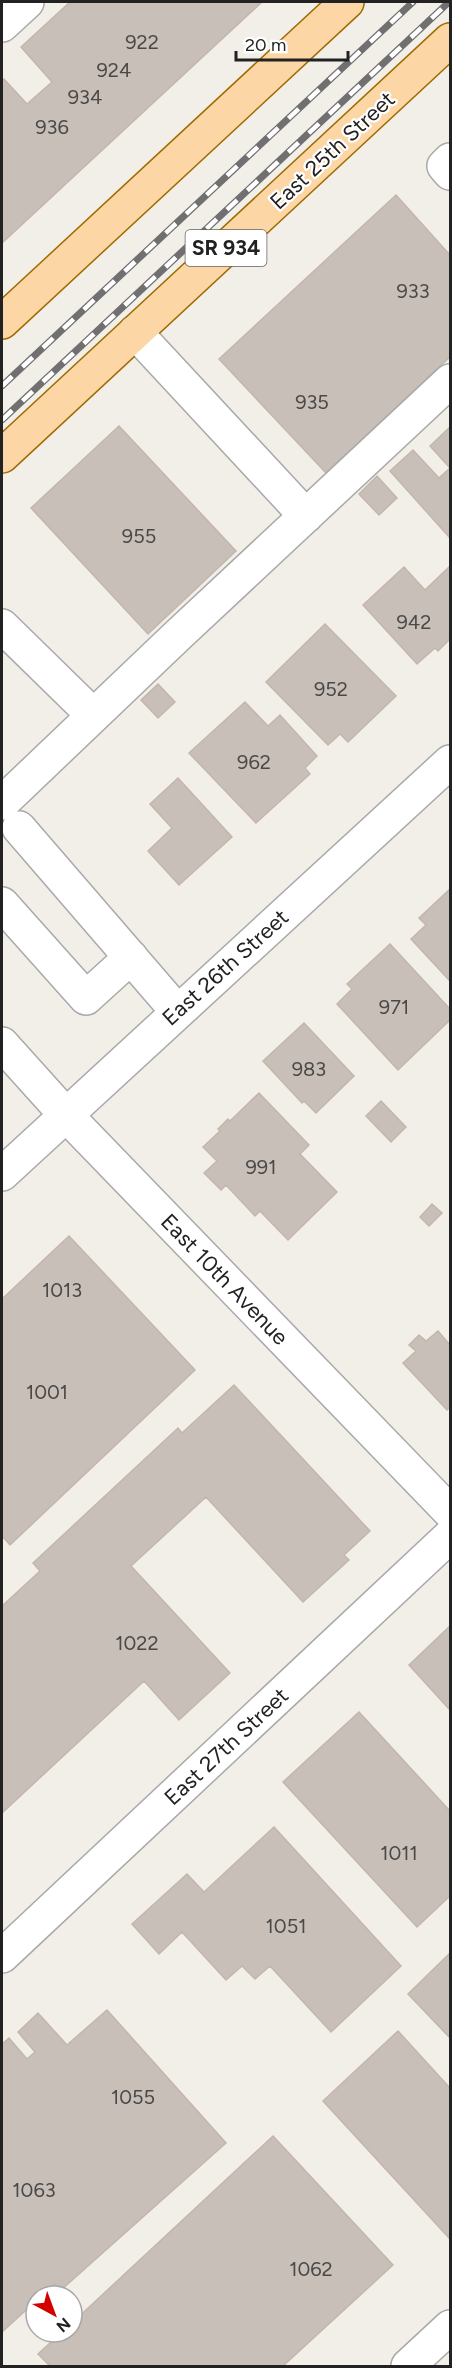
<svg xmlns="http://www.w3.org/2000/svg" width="452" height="2368" font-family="Figtree,sans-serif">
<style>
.building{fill:#c7bfb8;stroke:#c4b6ab;stroke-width:1.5}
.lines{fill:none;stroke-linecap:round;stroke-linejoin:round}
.minor-casing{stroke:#a9a9a9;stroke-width:36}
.major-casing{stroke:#a06b00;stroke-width:36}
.minor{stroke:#fff;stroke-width:33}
.major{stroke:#fcd6a4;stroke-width:33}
.rail-casing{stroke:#707070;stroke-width:7}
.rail{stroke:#fff;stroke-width:4.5;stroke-dasharray:14;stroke-linecap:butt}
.labels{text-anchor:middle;stroke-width:4.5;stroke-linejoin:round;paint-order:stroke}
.number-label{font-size:20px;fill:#4b4948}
.shield{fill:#fff;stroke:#646464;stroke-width:1.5}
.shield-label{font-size:21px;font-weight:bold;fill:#222}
.street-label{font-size:22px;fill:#222;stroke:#fff}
</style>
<rect width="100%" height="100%" fill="#f2efe9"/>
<!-- building -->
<path class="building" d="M70,2H262L2,243V81L4,79L27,104L52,82L21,47Z
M396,195L450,255V357L326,473L219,359Z
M119,426L236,551L148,634L31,508Z
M450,427V538L390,471L413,450L439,478L450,468L430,446Z
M377,476L397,498L379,515L359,494Z
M450,566V639L438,651L435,648L417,664L363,605L404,567L425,590Z
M325,624L396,696L348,742L340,734L328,745L266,682Z
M158,684L175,702L158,718L141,700Z
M245,702L268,726L280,715L317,756L305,768L310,774L256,823L189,753Z
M178,778L232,837L179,885L148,851L172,828L150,804Z
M450,889V981L411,939L426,925L419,918Z
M390,944L450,1009V1020L398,1070L337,1004L352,989L347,984Z
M304,1023L354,1076L316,1113L304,1101L302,1103L263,1061Z
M259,1093L309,1145L300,1154L337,1192L288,1240L260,1211L255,1216L226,1185L221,1190L204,1173L217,1161L203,1147L220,1131L218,1129L228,1119L230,1121Z
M381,1101L406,1127L391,1142L366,1116Z
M432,1204L442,1213L429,1226L420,1217Z
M69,1236L195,1370L10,1545L2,1536V1299Z
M438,1331L450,1345V1407L447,1410L403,1363L416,1351L409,1345L419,1335L426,1341Z
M234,1385L370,1531L344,1555L349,1560L303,1602L206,1497L131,1566L230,1673L179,1720L144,1681L2,1813V1606L40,1571L33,1563L178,1428L182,1433Z
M450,1626V1710L409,1665Z
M359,1712L450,1811V1896L417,1927L283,1782Z
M274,1827L401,1966L331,2032L270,1966L255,1979L242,1966L226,1980L182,1932L159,1954L132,1924L187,1874L204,1892Z
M450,1953V2038L408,1994Z
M107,2010L226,2143L61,2290L55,2284L42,2296H36V2301L2,2332V2044L9,2038L27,2059L35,2052L18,2032L38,2013L67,2045Z
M398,2031L450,2088V2239L323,2101Z
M273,2136L393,2265L283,2366H50L38,2354L62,2332H72V2323Z"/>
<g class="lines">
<!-- minor casing -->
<g class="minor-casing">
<path id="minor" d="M2,25L27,2
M450,160L444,166L450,173
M135,332L306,516
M2,626L93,715
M2,803L176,637L450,381
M19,828L177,1011
M2,904L86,998L131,957
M2,1044L65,1114L450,1512
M2,1174L450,762
M2,1956L450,1536
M408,2366L450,2327"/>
</g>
<!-- major casing -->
<g class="major-casing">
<path id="major" d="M2,322L347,2
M2,456L450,40"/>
</g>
<!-- minor -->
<use href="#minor" class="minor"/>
<!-- major -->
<use href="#major" class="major"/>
<!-- rail casing -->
<g class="rail-casing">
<path id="rail" d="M2,386L413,2
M2,420L449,2"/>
</g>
<!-- rail -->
<use href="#rail" class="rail"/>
</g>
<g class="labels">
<!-- number labels -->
<g class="number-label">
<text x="142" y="49">922</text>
<text x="114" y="77">924</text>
<text x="85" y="104">934</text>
<text x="52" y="134">936</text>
<text x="413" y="298">933</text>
<text x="312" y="409">935</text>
<text x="139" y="543">955</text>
<text x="414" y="629">942</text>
<text x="331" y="696">952</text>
<text x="254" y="769">962</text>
<text x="394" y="1014">971</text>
<text x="309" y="1076">983</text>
<text x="261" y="1174">991</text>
<text x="62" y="1297">1013</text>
<text x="47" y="1399">1001</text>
<text x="137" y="1650">1022</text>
<text x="399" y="1860">1011</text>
<text x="286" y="1933">1051</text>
<text x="133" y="2104">1055</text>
<text x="34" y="2197">1063</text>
<text x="311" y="2276">1062</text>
</g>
<!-- shield labels -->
<rect class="shield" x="185.5" y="230" width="81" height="36" rx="4.5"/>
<g class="shield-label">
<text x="226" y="255">SR 934</text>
</g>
<!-- street labels -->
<g class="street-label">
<text transform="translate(332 150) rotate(-43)" y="8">East 25th Street</text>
<text transform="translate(225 967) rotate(-42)" y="8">East 26th Street</text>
<text transform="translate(225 1279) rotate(46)" y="8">East 10th Avenue</text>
<text transform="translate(226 1746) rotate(-43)" y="8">East 27th Street</text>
</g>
</g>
<!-- border -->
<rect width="452" height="2368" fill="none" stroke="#222222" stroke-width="6"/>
<!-- north arrow -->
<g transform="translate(54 2314) rotate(139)"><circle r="28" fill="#ffffff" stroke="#a7a7a7" stroke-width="1.5"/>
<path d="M0-4.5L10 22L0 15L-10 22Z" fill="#d40000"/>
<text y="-9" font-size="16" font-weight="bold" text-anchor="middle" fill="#222222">N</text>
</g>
<!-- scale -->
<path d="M236 51v9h112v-9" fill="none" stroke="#222222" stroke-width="3"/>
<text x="245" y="51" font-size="18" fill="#222222" stroke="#ffffff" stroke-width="4.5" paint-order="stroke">20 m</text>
</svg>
